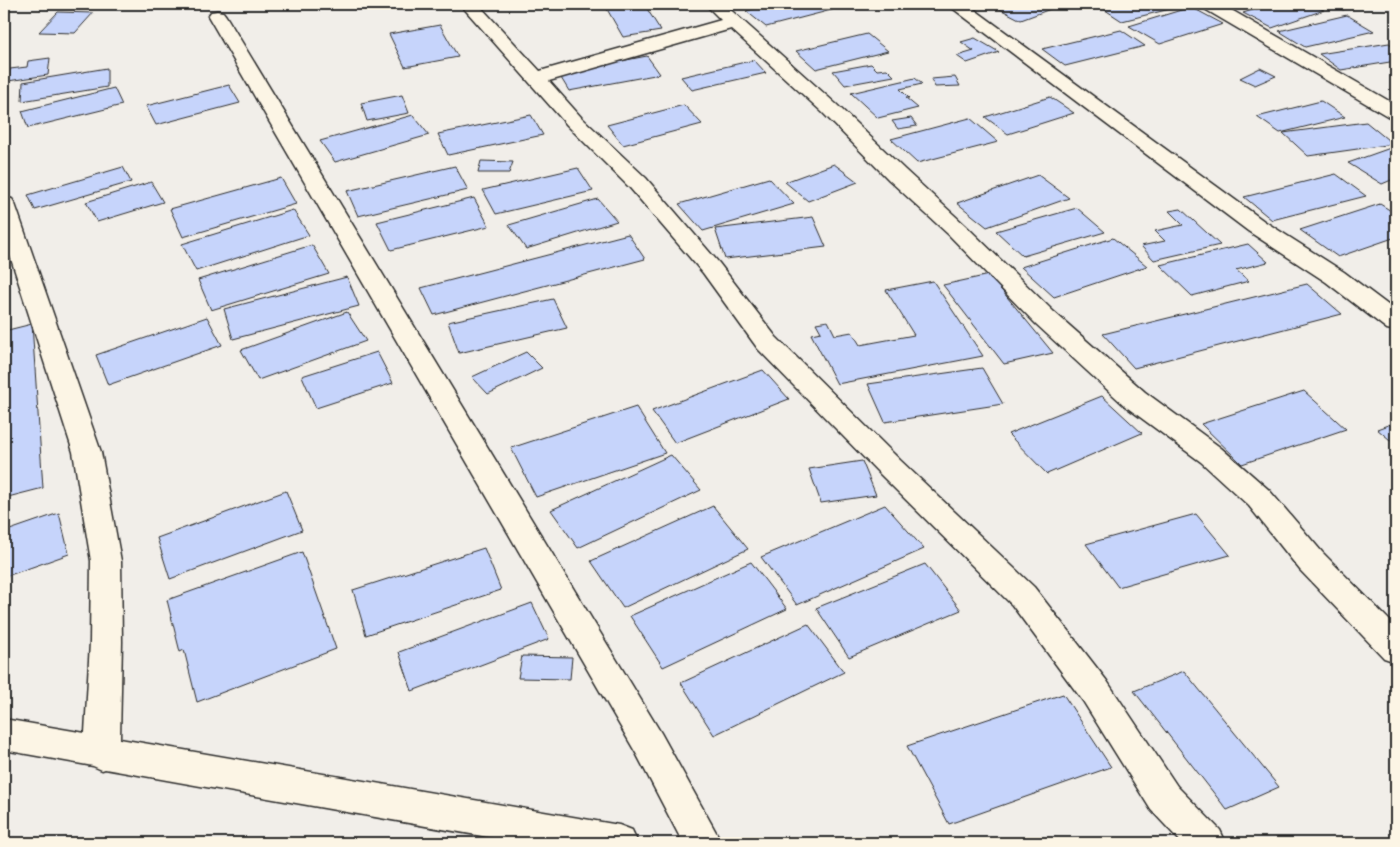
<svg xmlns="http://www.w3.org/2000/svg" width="1400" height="847" font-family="'Shantell Sans',sans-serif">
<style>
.building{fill:#c6d4fb;stroke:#2b2b2b}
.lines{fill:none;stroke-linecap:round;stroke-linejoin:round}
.street-casing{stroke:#2b2b2b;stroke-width:3}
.street{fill:#fcf5e5;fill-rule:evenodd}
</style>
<rect width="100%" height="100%" fill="#f1eee9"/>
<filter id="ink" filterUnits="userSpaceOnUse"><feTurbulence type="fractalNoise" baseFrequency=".02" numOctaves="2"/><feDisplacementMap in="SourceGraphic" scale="10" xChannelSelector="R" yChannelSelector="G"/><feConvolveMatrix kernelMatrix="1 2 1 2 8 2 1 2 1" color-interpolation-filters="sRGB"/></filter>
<g filter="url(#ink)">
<!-- building -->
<path class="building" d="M604,4H644L661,31L623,37Z
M773,4H838L843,7L766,27L746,11Z
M1009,4H1028L1034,7L1045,4L1053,8L1021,20L998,8Z
M1096,4H1179L1182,6L1122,21Z
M1272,4H1285L1292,7L1310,4L1324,10L1272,28L1243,13Z
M1330,4H1358L1343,10Z
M1191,7L1223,24L1160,44L1129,26Z
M58,12L93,13L75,33L39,32Z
M1347,15L1374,31L1305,47L1279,31Z
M440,25L458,57L405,67L389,34Z
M1121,30L1145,46L1065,66L1042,49Z
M867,34L888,51L816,69L796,51Z
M975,38L999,52L967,63L957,56L974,51L961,42Z
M1389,43L1396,48V61L1341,70L1319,54Z
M647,56L660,74L569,91L558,73Z
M50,58L48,75L8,81L10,69L27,67L28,61Z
M754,60L766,73L692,90L681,77Z
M871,64L877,70L887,69L894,76L845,85L833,71Z
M107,68V87L22,101L23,82Z
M1260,68L1276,76L1255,85L1240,78Z
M955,77L960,86L935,87L931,79Z
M915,78L922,84L900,89L909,98H906L918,108L878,118L851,93Z
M229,85L240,103L156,125L146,106Z
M114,88L122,105L28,128L22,111Z
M402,95L409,113L367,121L361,103Z
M1050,97L1074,113L1008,134L985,117Z
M1321,101L1345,117L1280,133L1257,117Z
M684,105L702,124L623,145L607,125Z
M413,115L429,135L335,162L320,141Z
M531,115L543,135L448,155L438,134Z
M911,118L917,126L898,129L892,121Z
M970,118L998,142L917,163L891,139Z
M1366,122L1393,144L1308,156L1283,133Z
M1396,146V178L1382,184L1348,163Z
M481,161L513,162L509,173H478Z
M834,164L858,182L808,201L785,182Z
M455,166L468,190L358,216L347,191Z
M123,167L131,182L35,210L28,195Z
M578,168L593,191L496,214L483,190Z
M1336,174L1366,196L1272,220L1244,197Z
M1038,175L1069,198L987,227L957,203Z
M281,178L296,204L183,237L170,209Z
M769,178L794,204L703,231L679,204Z
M151,182L163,202L97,222L86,202Z
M474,198L489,226L391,250L377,222Z
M598,199L617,221L526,249L509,225Z
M1380,204L1396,214V237L1338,257L1300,230Z
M1077,208L1105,232L1023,256L996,231Z
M1181,209L1220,245L1154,260L1141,246L1165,241L1155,231L1183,225L1169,211Z
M293,210L309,235L196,271L182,244Z
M813,217L826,247L725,259L715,229Z
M628,234L645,259L434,315L421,288Z
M1113,238L1147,266L1054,297L1021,267Z
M1248,244L1268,262L1236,270L1249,281L1192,296L1160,265Z
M312,245L329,274L211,310L198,280Z
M989,275L1053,353L1004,364L943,285Z
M347,277L359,306L233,339L224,309Z
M933,281L983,356L837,384L811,334L821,332L816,323L828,321L835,335L852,332L860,345L914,335L886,290Z
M1307,284L1342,314L1134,368L1103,334Z
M553,299L567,328L459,353L448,322Z
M347,312L366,341L258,380L241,350Z
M207,317L222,345L108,385L96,355Z
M32,324L43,488L4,498V331Z
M377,352L393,383L316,408L302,376Z
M526,352L542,368L488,394L472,377Z
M982,368L1003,404L885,422L868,384Z
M763,370L789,399L675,443L652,411Z
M1304,391L1346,429L1242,464L1201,424Z
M1102,396L1142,433L1047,474L1008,434Z
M636,407L665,453L536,497L511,448Z
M1396,422V445L1377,429Z
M671,455L701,490L578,548L551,510Z
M862,461L876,495L821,503L809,469Z
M286,491L302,530L170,579L157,538Z
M885,505L924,549L797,605L761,557Z
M713,506L748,549L623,608L591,561Z
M59,513L69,554L4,577V532Z
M1196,514L1230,555L1118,587L1086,544Z
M484,548L501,590L366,635L353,590Z
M302,552L336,649L197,702L184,650L180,652L167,600Z
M751,562L787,609L663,667L630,616Z
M925,564L961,610L849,657L816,608Z
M532,603L549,639L412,691L399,652Z
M808,624L844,672L714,735L681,683Z
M522,656L572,657L570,679L518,678Z
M1184,671L1279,787L1227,810L1134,691Z
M1063,694L1111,767L949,824L907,746Z"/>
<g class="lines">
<!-- street casing -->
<g class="street-casing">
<path id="street" d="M460,4H478L540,71L721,20L705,4H724L836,104L905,170L965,225L1054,312L1145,392L1221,448L1269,490L1322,552L1396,627V662L1384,658L1300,570L1249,506L1201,462L1125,406L1036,324L949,235L889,180L822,112L731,29L549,81L581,117L646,178L719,263L776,337L900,460L1034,587L1107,681L1177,786L1220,830L1226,843H1182L1151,810L1083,701L1012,605L880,474L758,349L703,273L630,188L567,125Z
M947,4H967L1264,221L1344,272L1396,311V331L1387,329L1326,282L1248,231Z
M1200,4H1221L1396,105V119L1389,117L1203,8Z
M217,11L223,12L226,16L661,733L722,843H683L637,755L208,16L211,12Z
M4,197L12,199L15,204L101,452L121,561L122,642L120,739L619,825L632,830L638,843H521L105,769L102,770L93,766L4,750V719L85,733L90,642L91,561L73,452L4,237Z"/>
</g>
<!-- street -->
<use href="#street" class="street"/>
</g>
</g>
<!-- margin -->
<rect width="1400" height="847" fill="none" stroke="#fcf5e5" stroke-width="20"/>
<rect x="10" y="10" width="1380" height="827" fill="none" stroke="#2b2b2b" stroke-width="2" filter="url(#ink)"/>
</svg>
